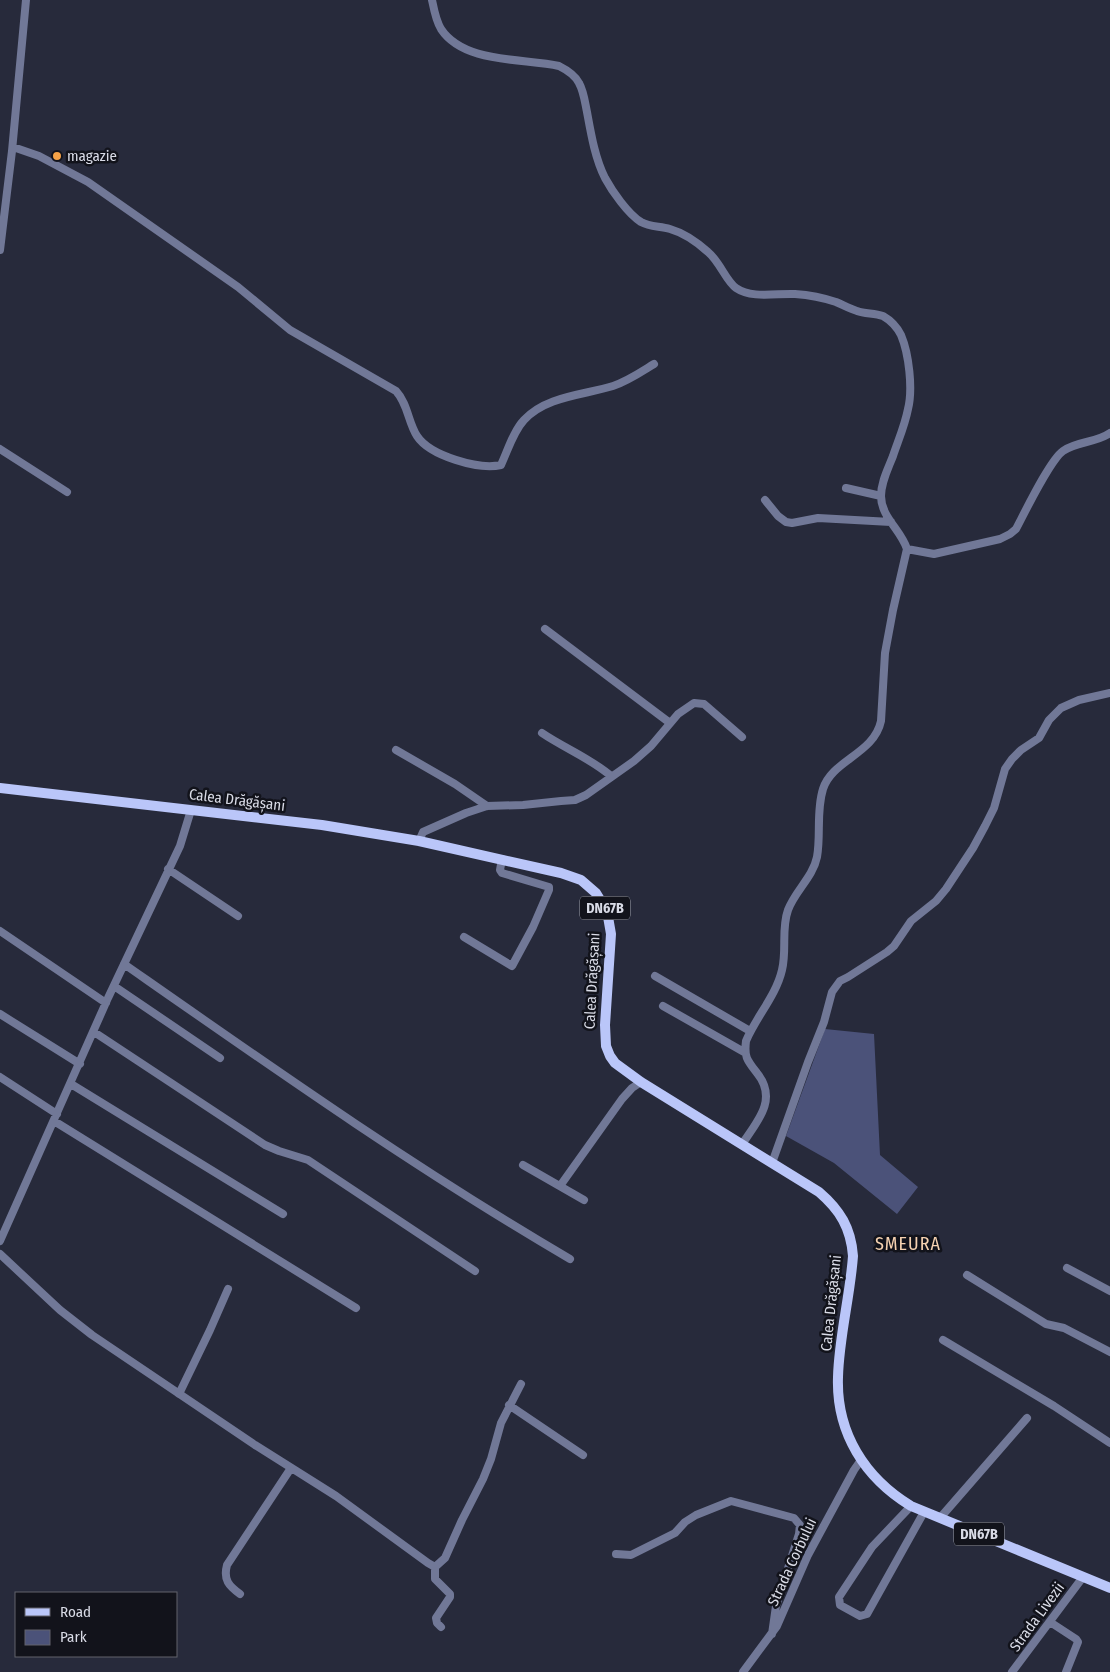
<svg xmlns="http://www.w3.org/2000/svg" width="1110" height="1672" font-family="'Fira Sans Condensed',sans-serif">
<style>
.green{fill:#4b5279}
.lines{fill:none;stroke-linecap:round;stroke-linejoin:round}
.minor{stroke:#717897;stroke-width:8}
.major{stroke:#bac6f9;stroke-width:10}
.poi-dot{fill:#f6a247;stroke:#12131b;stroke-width:2}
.labels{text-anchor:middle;stroke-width:5;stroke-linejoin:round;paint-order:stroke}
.shield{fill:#12131b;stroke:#9d9fa9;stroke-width:1}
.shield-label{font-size:14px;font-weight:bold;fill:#d9dbe6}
.poi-label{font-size:15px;fill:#d9dbe6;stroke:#12131b;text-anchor:start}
.street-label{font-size:15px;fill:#d9dbe6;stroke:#12131b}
.quarter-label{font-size:18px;letter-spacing:1px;fill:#f6d2b1;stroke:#12131b}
</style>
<rect width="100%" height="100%" fill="#272a3b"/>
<!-- green -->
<path class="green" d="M825,1029L874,1034L880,1155L918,1187L897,1214L834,1163L786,1136Z"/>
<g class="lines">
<!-- minor -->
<path class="minor" d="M432,0C434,10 436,21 441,29C464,64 524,58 559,66C567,70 575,75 579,83C584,92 585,103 587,112C591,134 595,158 605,178C612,191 628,214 641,222C650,227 660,226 670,229C684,233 698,243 708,252C720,262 726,281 736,288C752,299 777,293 795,294C809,295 824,298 836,302C843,305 850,309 857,311C865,314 874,313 883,316C890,320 897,327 901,335C909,354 913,389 908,409C905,425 898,441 893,456C888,469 881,482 881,496C881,517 901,530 907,549L893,610L885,653L881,721C874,754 832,760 823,789C816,811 821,835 817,857C813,877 795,891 788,910C781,929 787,950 782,970C776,996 756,1017 746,1041C744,1057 747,1060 757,1073C778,1099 758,1121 742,1144
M13,147L39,156L88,182L238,287L290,330L396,391C408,404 408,422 417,436C430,456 479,470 501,465C508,450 513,432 524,420C546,396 584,395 613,386C628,381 641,372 654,364
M0,250L12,151L26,0
M0,449L67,492
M846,488L881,496
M765,500L778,516L786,522L792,523L818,518L891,522
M907,549L934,554L1000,539L1010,534L1016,529C1025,512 1050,460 1063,451C1077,441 1096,443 1110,433
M545,629L670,723
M542,733C564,748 590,758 611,776
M396,750L455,784L487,806
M419,841L423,832L466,813L487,806L523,805L561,801L575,800L586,795L634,761L651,746L678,714L694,703L704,704L742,737
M168,869L238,916
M0,931L106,1003
M464,937L512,966L533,927L549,890V887L502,873L500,870L502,859
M124,964C270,1066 416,1169 570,1259
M655,976L750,1031
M114,986L220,1058
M663,1006L744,1052
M0,1014L80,1064
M94,1032L265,1145L279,1151L308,1160L475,1271
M0,1077L57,1114
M71,1084L283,1214
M54,1121L356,1308
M772,1163L808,1062L824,1022L832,992L840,981L848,977L887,952L894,946L911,921L936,901L946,889L973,848L985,826L994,808L1005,769L1012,759L1021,750L1039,738L1049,720L1061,708L1079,700L1110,693
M523,1165L584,1200
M560,1186L622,1099L632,1088L641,1082
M0,1241L108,998L180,846L191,810
M0,1254L60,1310L92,1335L255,1445L336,1496L428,1563L435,1567V1579L450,1594V1597L436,1618L437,1623L441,1627
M1067,1268L1110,1291
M967,1275L1046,1324L1064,1328L1110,1352
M943,1340L1054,1406L1110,1443
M179,1394L210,1330L228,1289
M509,1405L583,1455
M911,1506L872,1547L839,1597L840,1605L860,1616L867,1614L924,1512
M940,1518L1027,1418
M616,1554L631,1555L675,1533L685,1522L696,1515L731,1501L794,1518L800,1525L799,1534L776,1606L772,1634
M435,1567L445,1558L462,1520L483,1479L491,1459L501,1423L521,1384
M240,1594C229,1586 223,1580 227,1565L291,1468
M1050,1622L1076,1639L1078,1642L1066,1672
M743,1672L777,1626L808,1555L854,1470L861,1460
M1012,1672L1083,1577"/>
<!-- major -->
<path class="major" d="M0,788L322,825L419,841L561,873L581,880L596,893L607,911L611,934L605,1025L606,1046L610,1056L615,1063L641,1082L819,1192C840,1210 851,1228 853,1256C850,1297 839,1337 838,1377C836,1433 865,1478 911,1506L1110,1588"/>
</g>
<!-- markers -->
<circle class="poi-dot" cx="57" cy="156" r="5"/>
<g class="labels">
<!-- shield labels -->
<g class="shield">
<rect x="580" y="896.5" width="50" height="23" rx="4"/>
<rect x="954" y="1522.5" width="50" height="23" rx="4"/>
</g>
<g class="shield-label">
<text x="605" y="913">DN67B</text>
<text x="979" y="1539">DN67B</text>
</g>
<!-- poi labels -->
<g class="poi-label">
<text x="67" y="161">magazie</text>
</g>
<!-- street labels -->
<g class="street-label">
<text transform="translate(237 800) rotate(7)" y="5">Calea Drăgășani</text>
<text transform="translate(592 981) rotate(-87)" y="5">Calea Drăgășani</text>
<text transform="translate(831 1303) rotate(-84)" y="5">Calea Drăgășani</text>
<text transform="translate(792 1562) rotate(-65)" y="5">Strada Corbului</text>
<text transform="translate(1037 1617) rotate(-54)" y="5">Strada Livezii</text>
</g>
<!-- quarter labels -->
<g class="quarter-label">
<text x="908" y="1250">SMEURA</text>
</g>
</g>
<!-- legend -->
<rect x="15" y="1592" width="162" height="65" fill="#12131b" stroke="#62636c"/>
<rect x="25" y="1608" width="25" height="8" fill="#bac6f9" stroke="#62636c"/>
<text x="60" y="1617" font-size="15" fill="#d9dbe6">Road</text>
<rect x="25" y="1630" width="25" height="15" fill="#4b5279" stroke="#62636c"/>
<text x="60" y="1642" font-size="15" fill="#d9dbe6">Park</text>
</svg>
